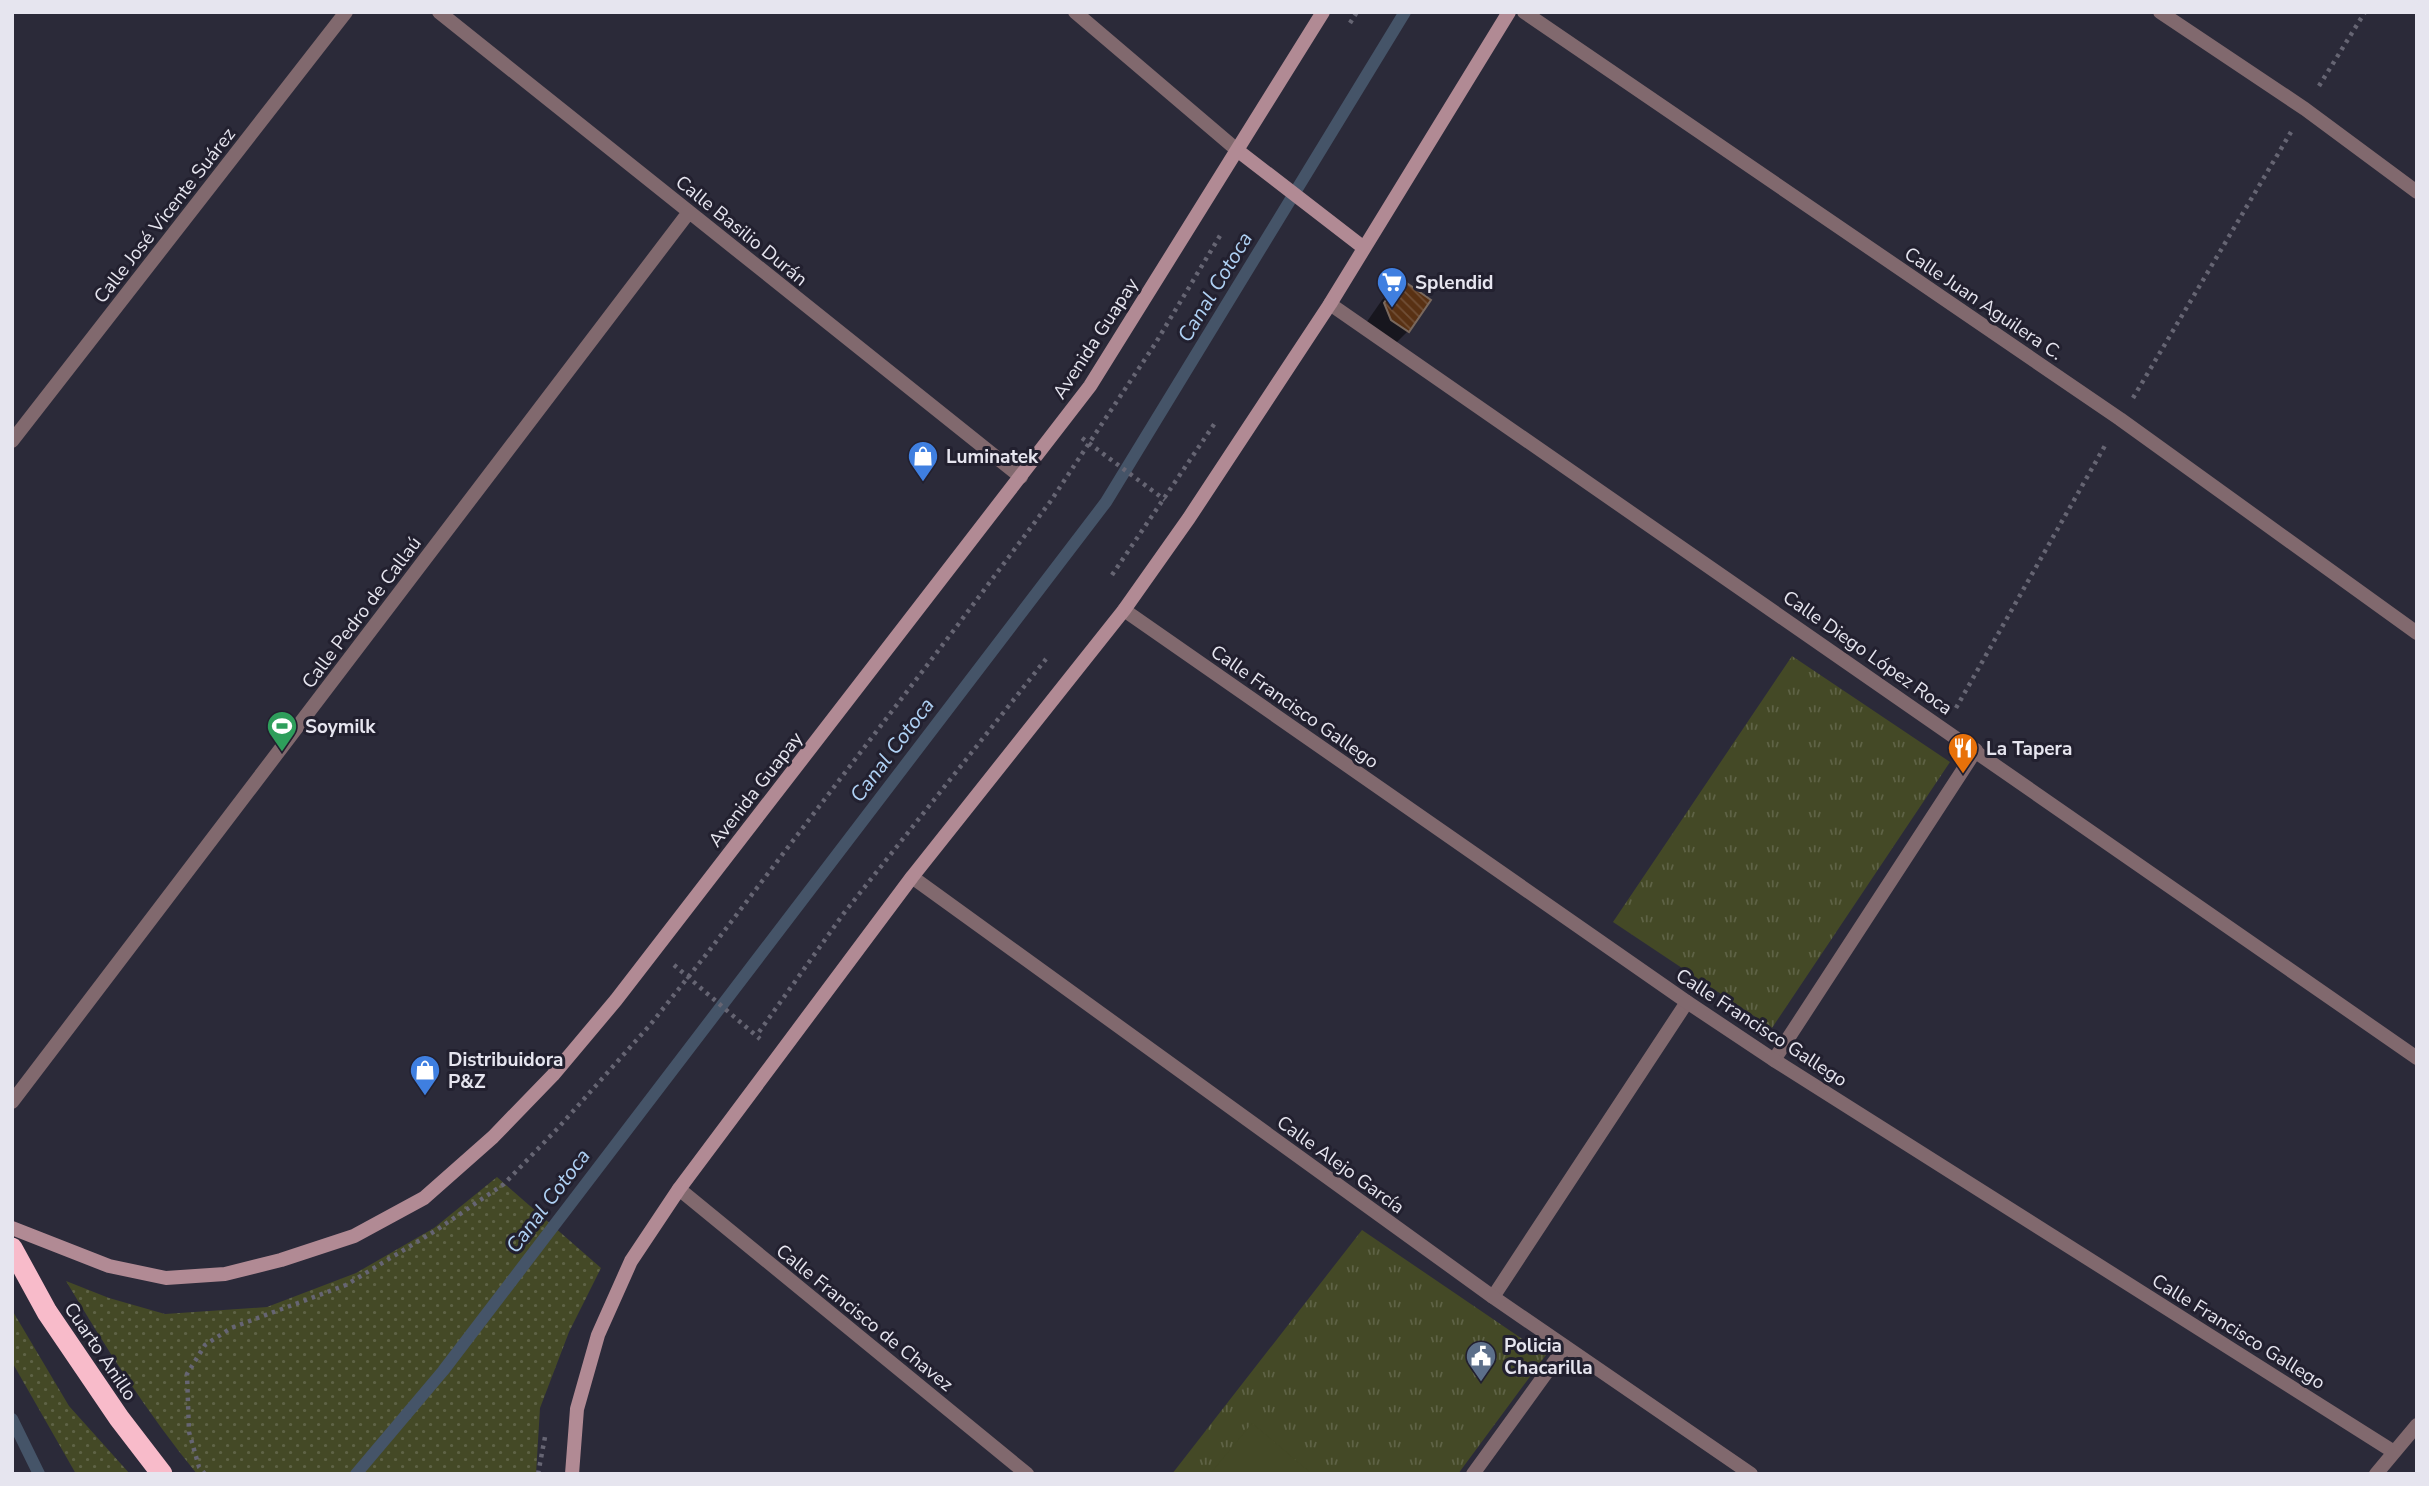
<svg xmlns="http://www.w3.org/2000/svg" width="2429" height="1486" font-family="'Nunito Sans',sans-serif">
<style>
.grass{fill:url(#grass-dots)}
.park{fill:url(#park-tufts)}
.pitch{fill:#444926}
.shadow{fill:#0007}
.lines{fill:none;stroke-linecap:round;stroke-linejoin:round}
.stream{stroke:#455468;stroke-width:12}
.building{fill:url(#building-back-hatch);stroke:#79685d;stroke-width:2}
.path{stroke:#666573;stroke-width:4.5;stroke-dasharray:3.5 5;stroke-linecap:butt}
.lane{stroke:#81696e;stroke-width:14}
.street{stroke:#81696e;stroke-width:14}
.secondary{stroke:#b18a94;stroke-width:14}
.highway{stroke:#f8bbca;stroke-width:21}
.labels{text-anchor:middle;stroke-width:6;stroke-linejoin:round;paint-order:stroke}
.street-label{font-size:19px;fill:#e6e5ef;stroke:#22202f}
.poi-label{font-size:19px;font-weight:bold;fill:#e6e5ef;stroke:#22202f;text-anchor:start}
.water-label{font-size:21px;font-style:italic;fill:#afd1f4;stroke:#22202f}
</style>
<defs>
<pattern id="grass-dots" width="8" height="8" patternUnits="userSpaceOnUse" patternTransform="scale(1.75)"><rect width="8" height="8" fill="#444926"/><path d="M2 2h.1M6 6h.1" fill="none" stroke="#5f6346" stroke-width="1.8" stroke-linecap="round"/></pattern>
<pattern id="park-tufts" width="24" height="20" patternUnits="userSpaceOnUse" patternTransform="scale(1.75)"><rect width="24" height="20" fill="#444926"/><path d="M3 7l-1-3M5 7V3M7 7l1-3M15 17l-1-3M17 17v-4M19 17l1-3" fill="none" stroke="#5f6346"/></pattern>
<pattern id="building-back-hatch" width="6" height="6" patternUnits="userSpaceOnUse" patternTransform="scale(1.75)"><rect width="6" height="6" fill="#593113"/><path d="M-1 5l2 2M0 0l6 6M5-1l2 2" fill="none" stroke="#714f36"/></pattern>
</defs>
<rect width="100%" height="100%" fill="#2b2a39"/>
<!-- grass -->
<path class="grass" d="M497,1177L601,1268L569,1332L540,1408L536,1474H197C147,1413 106,1348 66,1281L109,1298L165,1314L267,1307L356,1273L434,1228Z
M12,1310L69,1406L130,1474H76L12,1362Z"/>
<!-- park -->
<path class="park" d="M1792,656L1950,762L1772,1028L1613,922Z
M1362,1230L1546,1355L1458,1474H1172Z"/>
<!-- pitch -->
<path class="pitch" d="M1252,1423L1312,1474H1210Z"/>
<!-- shadow -->
<path class="shadow" d="M1401,281L1408,331L1389,350L1366,323L1382,300Z"/>
<g class="lines">
<!-- stream -->
<path class="stream" d="M12,1419L39,1474
M356,1474L443,1371L1106,502L1405,12"/>
</g>
<!-- building -->
<path class="building" d="M1401,279L1431,300L1409,332L1391,320L1384,303Z"/>
<g class="lines">
<!-- path -->
<path class="path" d="M1350,23L1357,12
M2319,86L2365,12
M2133,398L2291,132
M1082,438L1165,500
M1112,575L1215,423
M1956,708L2107,442
M674,965L760,1039
M759,1032L844,913L1046,659
M205,1474L199,1467L189,1432L187,1374L205,1345L231,1328L346,1285L435,1231L504,1184L558,1128L650,1025L705,956L960,622L1050,502L1155,344L1221,234
M538,1474L545,1437"/>
<!-- lane -->
<path class="lane" d="M1774,1060L1976,750
M1493,1297L1687,1002
M1473,1474L1565,1347"/>
<!-- street -->
<path class="street" d="M439,12L1021,477
M1075,12L1237,150
M1524,12L2120,419L2417,633
M2160,12L2305,109L2417,192
M1330,304L2417,1058
M12,441L346,12
M1124,610L1687,1002L1774,1060L2394,1452
M912,877L1493,1297L1751,1474
M12,1102L689,212
M679,1189L1027,1474
M2376,1474L2417,1425"/>
<!-- secondary -->
<path class="secondary" d="M1237,150L1364,248
M12,1228L109,1266L166,1278L225,1274L281,1260L354,1236L424,1198L493,1137L553,1075L616,1000L1090,386L1323,12
M572,1474L577,1409L598,1335L631,1261L679,1189L912,877L1124,610L1189,518L1330,304L1509,12"/>
<!-- highway -->
<path class="highway" d="M12,1248L47,1312L119,1418L162,1474"/>
</g>
<!-- icons -->
<defs>
<g id="supermarket-pin" transform="scale(1.575)"><path d="M0 17L-7.5 6A9.5 9.5 0 1 1 7.5 6Z" fill="#3f7fe0" stroke="#22202f"/><path d="M-6-5.5h2.5l.6 2H6L4.5 2H-2.5L-4.4-4H-6ZM-1.5 3.2a1.3 1.3 0 1 0 .1 0ZM3 3.2a1.3 1.3 0 1 0 .1 0Z" fill="#fff"/></g>
<g id="shop-pin" transform="scale(1.575)"><path d="M0 17L-7.5 6A9.5 9.5 0 1 1 7.5 6Z" fill="#3f7fe0" stroke="#22202f"/><path d="M-5-2.5h2.3a2.7 3.5 0 0 1 5.4 0H5L5.5 6h-11ZM-1.5-2.5h3a1.5 2.3 0 0 0-3 0Z" fill="#fff"/></g>
<g id="stadium-pin" transform="scale(1.575)"><path d="M0 17L-7.5 6A9.5 9.5 0 1 1 7.5 6Z" fill="#2e9e5b" stroke="#22202f"/><path d="M0-5a6.5 5 0 1 0 0 10a6.5 5 0 1 0 0-10ZM-3.5-1.8h7v3.6h-7Z" fill="#fff"/></g>
<g id="restaurant-pin" transform="scale(1.575)"><path d="M0 17L-7.5 6A9.5 9.5 0 1 1 7.5 6Z" fill="#e8710a" stroke="#22202f"/><path d="M-5-6h1v4h1v-4h1v4h1v-4h1v5L-1.5 .5V6h-2V.5L-5-1ZM5-6V6H3V1.5H1.5Q1.5-4 5-6Z" fill="#fff"/></g>
<g id="civic-pin" transform="scale(1.575)"><path d="M0 17L-7.5 6A9.5 9.5 0 1 1 7.5 6Z" fill="#5c6f8a" stroke="#22202f"/><path d="M-.6-6.5H3V-4.5H.6V-3L4-1V1h2V6H-6V1h2V-1L-.6-3ZM-1.2 2.5V6h2.4V2.5Z" fill="#fff"/></g>
</defs>
<g fill-rule="evenodd">
<use href="#supermarket-pin" x="1392" y="282"/>
<use href="#shop-pin" x="923" y="456"/>
<use href="#stadium-pin" x="282" y="726"/>
<use href="#restaurant-pin" x="1963" y="748"/>
<use href="#shop-pin" x="425" y="1070"/>
<use href="#civic-pin" x="1481" y="1356"/>
</g>
<g class="labels">
<!-- street labels -->
<g class="street-label">
<text transform="translate(164 215) rotate(-52)" y="7">Calle José Vicente Suárez</text>
<text transform="translate(742 230) rotate(39)" y="7">Calle Basilio Durán</text>
<text transform="translate(1984 303) rotate(34)" y="7">Calle Juan Aguilera C.</text>
<text transform="translate(1095 338) rotate(-57)" y="7">Avenida Guapay</text>
<text transform="translate(361 612) rotate(-53)" y="7">Calle Pedro de Callaú</text>
<text transform="translate(1868 652) rotate(35)" y="7">Calle Diego López Roca</text>
<text transform="translate(1295 706) rotate(35)" y="7">Calle Francisco Gallego</text>
<text transform="translate(755 789) rotate(-52)" y="7">Avenida Guapay</text>
<text transform="translate(1762 1027) rotate(33)" y="7">Calle Francisco Gallego</text>
<text transform="translate(1341 1164) rotate(36)" y="7">Calle Alejo García</text>
<text transform="translate(865 1317) rotate(39)" y="7">Calle Francisco de Chavez</text>
<text transform="translate(2239 1331) rotate(32)" y="7">Calle Francisco Gallego</text>
<text transform="translate(101 1351) rotate(56)" y="7">Cuarto Anillo</text>
</g>
<!-- poi labels -->
<g class="poi-label">
<text x="1415" y="289">Splendid</text>
<text x="946" y="463">Luminatek</text>
<text x="305" y="733">Soymilk</text>
<text x="1986" y="755">La Tapera</text>
<text x="448" y="1066">Distribuidora<tspan x="448" dy="22">P&amp;Z</tspan></text>
<text x="1504" y="1352">Policia<tspan x="1504" dy="22">Chacarilla</tspan></text>
</g>
<!-- water labels -->
<g class="water-label">
<text transform="translate(1215 287) rotate(-59)" y="7">Canal Cotoca</text>
<text transform="translate(892 750) rotate(-53)" y="7">Canal Cotoca</text>
<text transform="translate(548 1201) rotate(-53)" y="7">Canal Cotoca</text>
</g>
</g>
<!-- border -->
<rect width="2429" height="1486" fill="none" stroke="#e6e5ef" stroke-width="28"/>
</svg>
